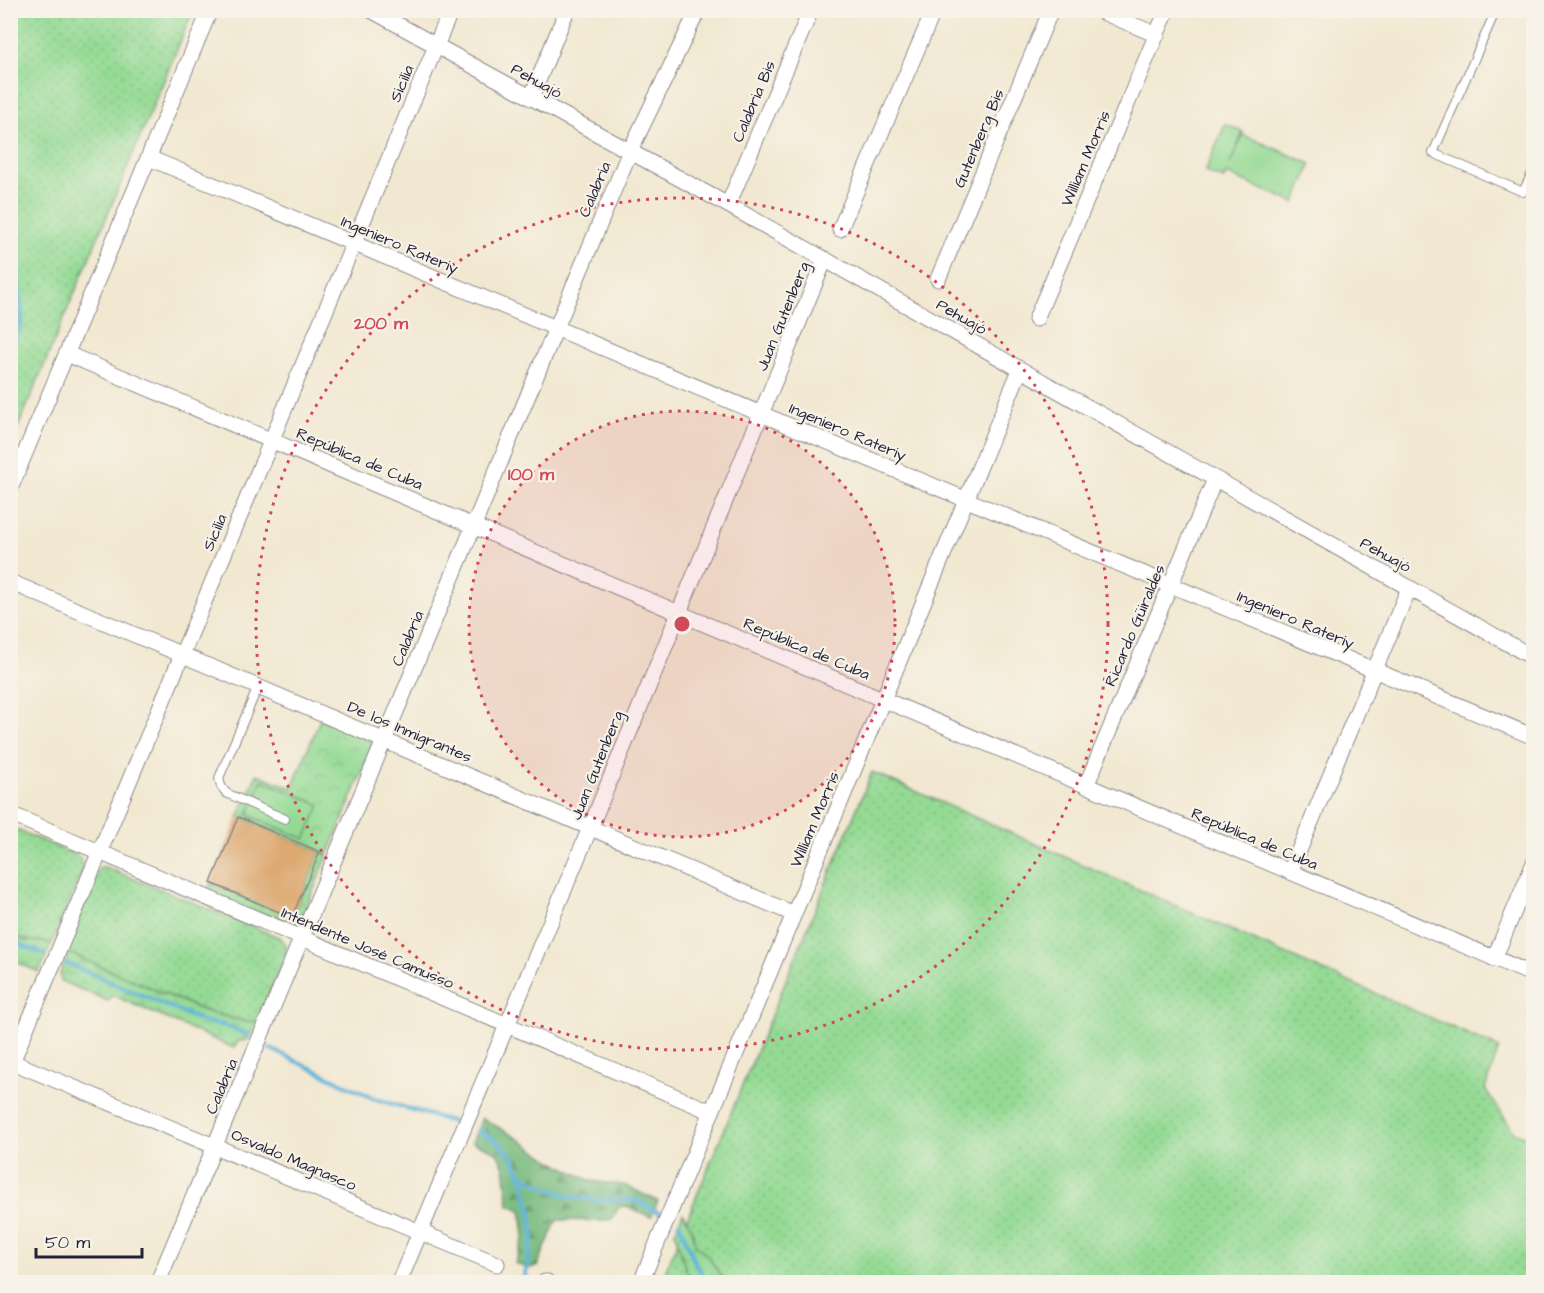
<svg xmlns="http://www.w3.org/2000/svg" width="1544" height="1293" font-family="'Architects Daughter',sans-serif">
<style>
.grass{fill:url(#grass-dots);stroke:#5b7e68;stroke-width:1.5}
.forest{fill:url(#forest-firs);stroke:#4c6e5c;stroke-width:1.5}
.wetland{fill:url(#wetland-marsh);stroke:#5b7e68;stroke-width:1.5}
.park{fill:url(#park-crowns);stroke:#5b7e68;stroke-width:1.5}
.pitch{fill:#94da94;stroke:#5b7e68;stroke-width:1.5}
.lines{fill:none;stroke-linecap:round;stroke-linejoin:round}
.stream{stroke:#5cb2d9;stroke-width:4.5}
.building{fill:#dda971}
.service-casing{stroke:#8a8586;stroke-width:10}
.minor-casing{stroke:#8a8586;stroke-width:17}
.service{stroke:#fff;stroke-width:8}
.minor{stroke:#fff;stroke-width:15}
.ring{fill:none;stroke:#d1495b;stroke-width:3;stroke-dasharray:3 6}
.labels{text-anchor:middle;stroke-width:4.5;stroke-linejoin:round;paint-order:stroke}
.street-label{font-size:16px;fill:#22223b;stroke:#f7f3e8}
.centre{fill:#d1495b;stroke:#f7f3e8;stroke-width:3}
.ring-label{font-size:18px;text-anchor:middle;font-weight:bold;fill:#d1495b;stroke:#f7f3e8;stroke-width:4.5;stroke-linejoin:round;paint-order:stroke}
</style>
<defs>
<pattern id="grass-dots" width="8" height="8" patternUnits="userSpaceOnUse" patternTransform="scale(1.5)"><rect width="8" height="8" fill="#94da94"/><path d="M2 2h.1M6 6h.1" fill="none" stroke="#7fbb80" stroke-width="1.8" stroke-linecap="round"/></pattern>
<pattern id="forest-firs" width="22" height="20" patternUnits="userSpaceOnUse" patternTransform="scale(1.5)"><rect width="22" height="20" fill="#77ba7e"/><path d="M5 1l3.5 6h-7zM16 11l3.5 6h-7z" fill="#619768"/></pattern>
<pattern id="wetland-marsh" width="20" height="14" patternUnits="userSpaceOnUse" patternTransform="scale(1.5)"><rect width="20" height="14" fill="#94da94"/><path d="M1 5h8M5 5V1M11 12h8M15 12V8" fill="none" stroke="#7fbb80"/></pattern>
<pattern id="park-crowns" width="20" height="18" patternUnits="userSpaceOnUse" patternTransform="scale(1.5)"><rect width="20" height="18" fill="#94da94"/><path d="M2 6a3 3 0 1 1 6 0M12 15a3 3 0 1 1 6 0" fill="none" stroke="#7fbb80"/></pattern>
</defs>
<rect width="100%" height="100%" fill="#f7f3e8"/>
<filter id="ink" filterUnits="userSpaceOnUse"><feTurbulence type="fractalNoise" baseFrequency=".0167" numOctaves="2"/><feDisplacementMap in="SourceGraphic" scale="12" xChannelSelector="R" yChannelSelector="G"/><feConvolveMatrix kernelMatrix="1 2 1 2 8 2 1 2 1" color-interpolation-filters="sRGB"/></filter>
<filter id="wash" filterUnits="userSpaceOnUse"><feTurbulence type="fractalNoise" baseFrequency=".008" numOctaves="4" result="noise"/><feDisplacementMap in="SourceGraphic" scale="24" xChannelSelector="R" yChannelSelector="G"/><feGaussianBlur stdDeviation="1.35" result="paint"/><feColorMatrix in="noise" values="0 0 0 0 0 0 0 0 0 0 0 0 0 0 0 0 0 1.4 0 .05"/><feComposite in="paint" operator="in"/></filter>
<g filter="url(#wash)">
<rect width="100%" height="100%" fill="#f2e8d1"/>
<!-- grass -->
<path class="grass" d="M11,10L193,11L11,444L10,11Z
M872,772L1499,1048L1485,1089L1514,1132L1533,1140V1282H661Z
M10,827L78,856L82,861L83,869L52,943L25,940L11,934Z
M320,852L328,855L299,925L295,928L206,894L211,883L288,915L294,912Z
M100,867H105L281,938L286,945V954L257,1021L246,1022L205,1011L64,951Z"/>
<!-- forest -->
<path class="forest" d="M482,1118L517,1138L553,1162L591,1181L624,1185L658,1201L651,1217L625,1206L619,1207L612,1219L601,1221L557,1220L537,1267C528,1269 523,1267 515,1263L524,1237L521,1210L509,1205L504,1167L497,1152L472,1142Z"/>
<!-- wetland -->
<path class="wetland" d="M10,934L25,940L52,943L39,972L11,960Z
M69,953L205,1011L246,1022L257,1021L248,1040L238,1041L234,1048L112,995L108,1001L61,981L60,973Z
M683,1213L691,1227L696,1245L709,1257L724,1282H693L686,1270L675,1232Z"/>
<!-- park -->
<path class="park" d="M321,717L373,742V746L328,855L238,817L257,774L292,788Z"/>
<!-- pitch -->
<path class="pitch" d="M1225,124L1243,132L1230,164L1243,135L1311,164L1295,203L1226,174L1224,179L1205,172Z
M262,780L320,805L305,839L248,815Z"/>
<g class="lines">
<!-- stream -->
<path class="stream" d="M10,19C15,44 13,67 10,92
M10,205L19,231L16,254L22,320L13,346L10,370
M10,941L44,954
M66,963L205,1022L223,1025L249,1035
M269,1048L373,1098L453,1122
M478,1130L498,1142L513,1158L521,1175L546,1188L572,1197L593,1200H634L660,1213
M521,1175L530,1207L533,1235L524,1282
M679,1223L696,1265L708,1282"/>
</g>
<g id="blocks">
<!-- building -->
<path class="building" d="M238,817L320,852L294,912L286,915L211,883Z"/>
</g>
</g>
<g filter="url(#ink)">
<use href="#blocks" fill-opacity="0" stroke="#8a8586" stroke-width="1.5"/>
<g class="lines">
<!-- service casing -->
<g class="service-casing">
<path id="service" d="M1496,10L1433,153L1523,192L1534,169
M258,687L219,778L221,786L226,793L285,819"/>
</g>
<!-- minor casing -->
<g class="minor-casing">
<path id="minor" d="M371,10L728,205L1534,658
M1098,10L1157,35
M531,98L567,10
M149,158L1534,737
M728,205L811,10
M840,229L934,10
M938,279L1051,10
M1036,319L1167,10
M67,354L1534,975
M10,489L210,10
M10,582L794,914
M1086,786L1215,479
M10,814L712,1112
M1290,872L1409,588
M1494,959L1534,863
M10,1061L497,1264
M10,1067L451,10
M158,1282L630,151L698,10
M399,1282L590,828L825,259
M545,1282H547
M641,1282L1020,370"/>
</g>
<!-- service -->
<use href="#service" class="service"/>
<!-- minor -->
<use href="#minor" class="minor"/>
</g>
</g>
<!-- distance rings -->
<circle cx="682" cy="624" r="213" fill="#d1495b" fill-opacity=".12"/>
<g class="ring">
<circle cx="682" cy="624" r="213"/>
<circle cx="682" cy="624" r="426"/>
</g>
<g class="labels">
<!-- street labels -->
<g class="street-label">
<text transform="translate(537 80) rotate(29)" y="6">Pehuajó</text>
<text transform="translate(401 83) rotate(-67)" y="6">Sicilia</text>
<text transform="translate(753 101) rotate(-67)" y="6">Calabria Bis</text>
<text transform="translate(978 138) rotate(-67)" y="6">Gutenberg Bis</text>
<text transform="translate(1085 158) rotate(-67)" y="6">William Morris</text>
<text transform="translate(594 189) rotate(-67)" y="6">Calabria</text>
<text transform="translate(400 244) rotate(23)" y="6">Ingeniero Rateriy</text>
<text transform="translate(782 316) rotate(-68)" y="6">Juan Gutenberg</text>
<text transform="translate(962 316) rotate(30)" y="6">Pehuajó</text>
<text transform="translate(848 431) rotate(23)" y="6">Ingeniero Rateriy</text>
<text transform="translate(360 458) rotate(23)" y="6">República de Cuba</text>
<text transform="translate(214 532) rotate(-67)" y="6">Sicilia</text>
<text transform="translate(1386 554) rotate(29)" y="6">Pehuajó</text>
<text transform="translate(1296 619) rotate(23)" y="6">Ingeniero Rateriy</text>
<text transform="translate(1134 625) rotate(-67)" y="6">Ricardo Güiraldes</text>
<text transform="translate(407 638) rotate(-67)" y="6">Calabria</text>
<text transform="translate(807 648) rotate(23)" y="6">República de Cuba</text>
<text transform="translate(410 731) rotate(23)" y="6">De los Inmigrantes</text>
<text transform="translate(596 765) rotate(-68)" y="6">Juan Gutenberg</text>
<text transform="translate(814 819) rotate(-67)" y="6">William Morris</text>
<text transform="translate(1255 838) rotate(23)" y="6">República de Cuba</text>
<text transform="translate(368 947) rotate(23)" y="6">Intendente José Camusso</text>
<text transform="translate(221 1086) rotate(-67)" y="6">Calabria</text>
<text transform="translate(294 1159) rotate(23)" y="6">Osvaldo Magnasco</text>
</g>
</g>
<circle cx="682" cy="624" r="9" class="centre"/>
<g class="ring-label">
<text x="381" y="329">200 m</text>
<text x="531" y="480">100 m</text>
</g>
<!-- margin -->
<rect width="1544" height="1293" fill="none" stroke="#f7f3e8" stroke-width="36"/>
<!-- scale -->
<path d="M36 1248v9h106v-9" fill="none" stroke="#22223b" stroke-width="3"/>
<text x="45" y="1248" font-size="18" fill="#22223b" stroke="#f7f3e8" stroke-width="4.5" paint-order="stroke">50 m</text>
</svg>
